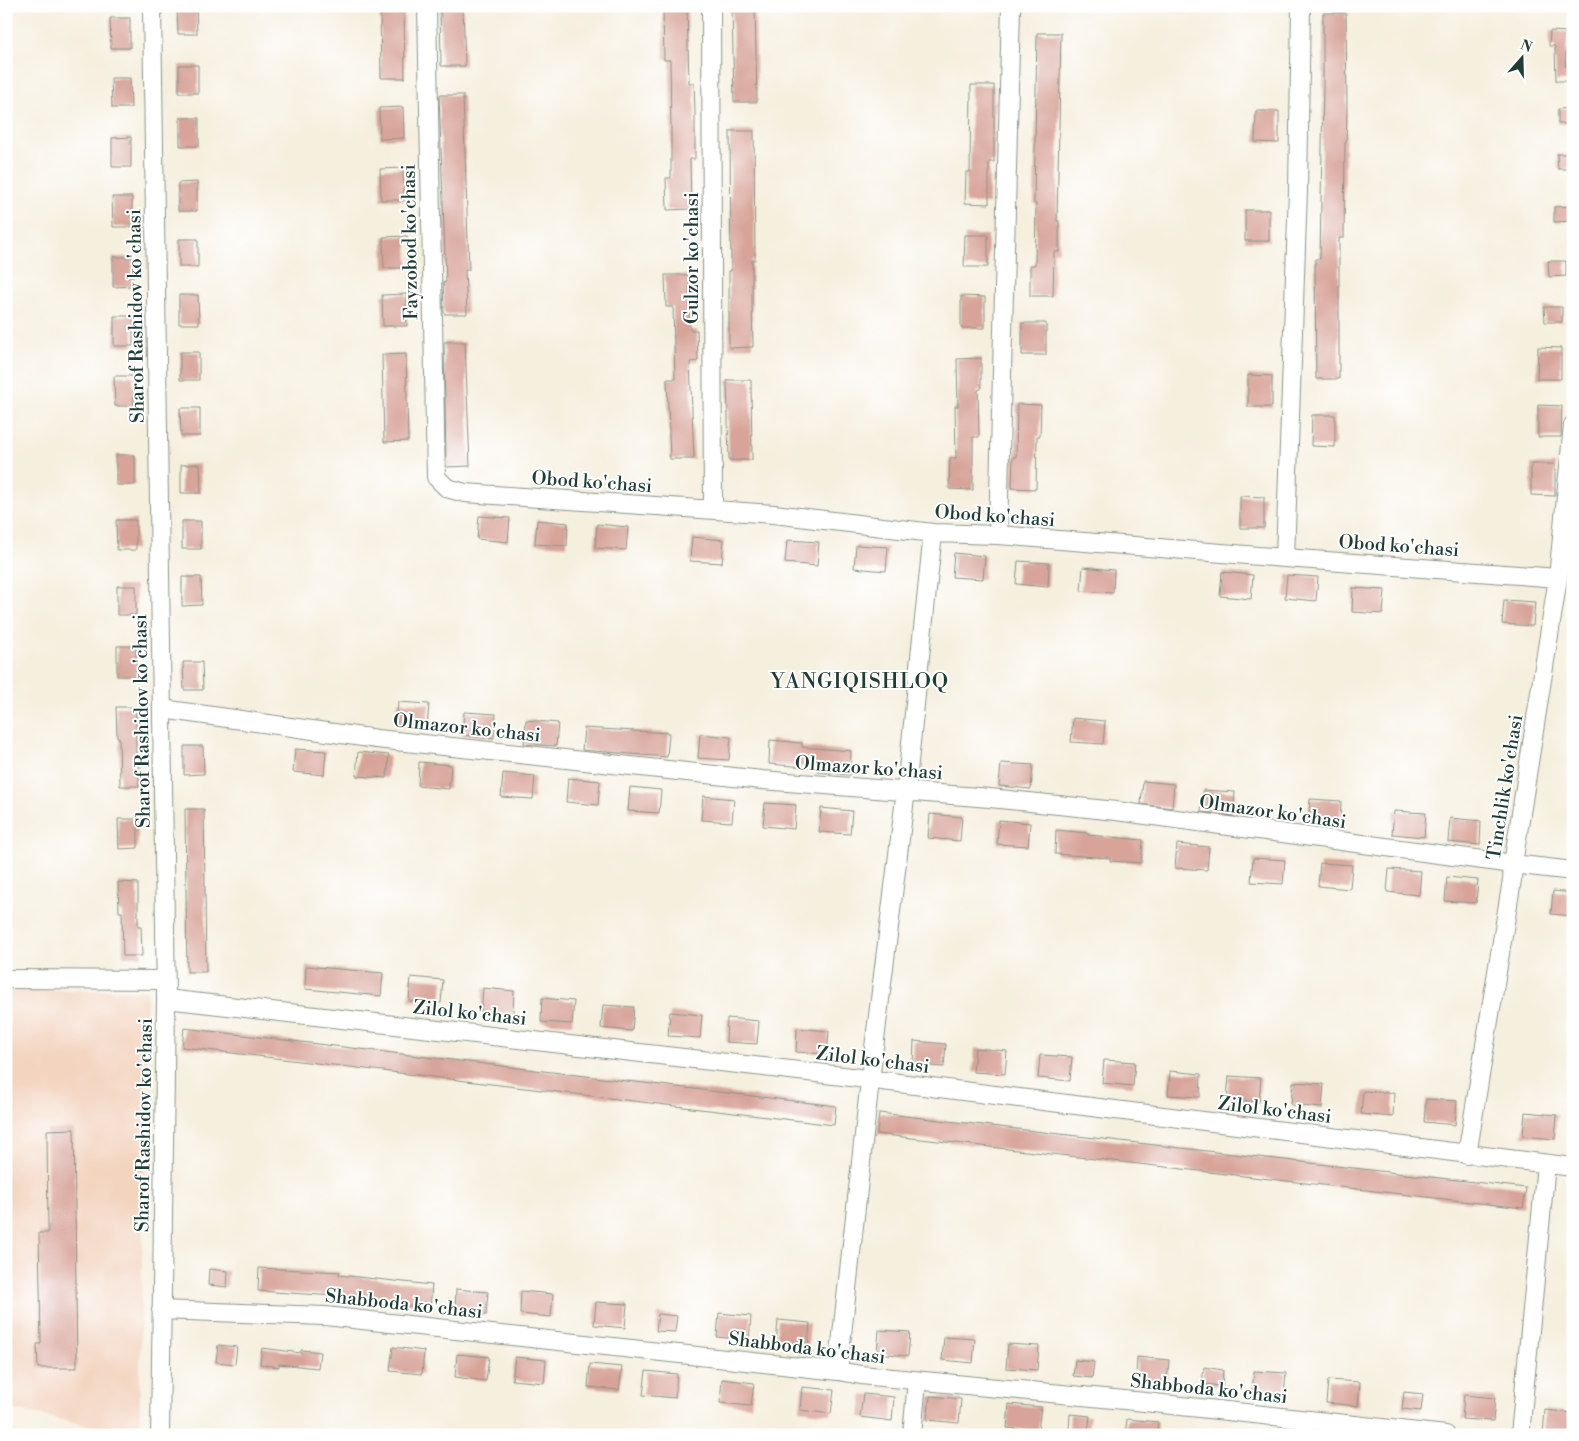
<svg xmlns="http://www.w3.org/2000/svg" width="1579" height="1441" font-family="'Libre Bodoni',serif">
<style>
.built{fill:#f3d4bf}
.building{fill:#d8a49a}
.lines{fill:none;stroke-linecap:round;stroke-linejoin:round}
.minor-casing{stroke:#8a9689;stroke-width:20}
.minor{stroke:#fff;stroke-width:18}
.labels{text-anchor:middle;stroke-width:4;stroke-linejoin:round;paint-order:stroke}
.street-label{font-size:19px;fill:#1f3d34;stroke:#fff}
.quarter-label{font-size:21px;letter-spacing:1px;fill:#1f3d34;stroke:#fff}
</style>
<rect width="100%" height="100%" fill="#fff"/>
<filter id="ink" filterUnits="userSpaceOnUse"><feTurbulence type="fractalNoise" baseFrequency=".02" numOctaves="2"/><feDisplacementMap in="SourceGraphic" scale="10" xChannelSelector="R" yChannelSelector="G"/><feConvolveMatrix kernelMatrix="1 2 1 2 8 2 1 2 1" color-interpolation-filters="sRGB"/></filter>
<filter id="wash" filterUnits="userSpaceOnUse"><feTurbulence type="fractalNoise" baseFrequency=".0096" numOctaves="4" result="noise"/><feDisplacementMap in="SourceGraphic" scale="20" xChannelSelector="R" yChannelSelector="G"/><feGaussianBlur stdDeviation="1.12" result="paint"/><feColorMatrix in="noise" values="0 0 0 0 0 0 0 0 0 0 0 0 0 0 0 0 0 1.4 0 .05"/><feComposite in="paint" operator="in"/></filter>
<g filter="url(#wash)">
<rect width="100%" height="100%" fill="#f5efde"/>
<!-- built -->
<path class="built" d="M6,989L147,991L139,1435L95,1427L6,1408Z"/>
<g id="blocks">
<!-- building -->
<path class="building" d="M177,6H196L197,34H178Z
M380,6H404L405,78H381Z
M440,6H463L465,66H441Z
M663,6H687L689,83H694L695,114V159H690L691,209L667,210L666,178H671V128L670,60H664Z
M732,6H755L757,102H734Z
M1323,13H1346L1347,111L1346,143H1345L1344,238H1339V379H1316L1315,259H1320L1323,89Z
M110,18H130V48H111Z
M1550,31L1568,32L1565,66H1573V81H1556L1555,46H1549Z
M1037,33H1061L1057,221H1059V252H1054L1053,296H1030V265H1035L1036,204H1034Z
M179,65H198V93H179Z
M111,78H130L131,108H112Z
M971,85H994V162H989V204L965,203L966,172H970Z
M439,95H463L469,270H465L467,314H444L443,283L446,282Z
M403,107L404,138L380,139L379,108Z
M1573,108V124H1558V109Z
M1256,111H1279V143L1255,142Z
M180,118H199V146H180Z
M730,131H754L755,260H752V302L753,347L729,348V271H731Z
M131,137V167H112V138Z
M1557,154H1573V169H1558Z
M403,168L404,200H381L380,169Z
M197,182V211H178V183Z
M112,197H132V227H113Z
M1571,206L1572,221L1554,222V207Z
M1245,210H1269V241H1245Z
M965,235H988V267H964Z
M407,236L408,268H384L383,237Z
M179,239H198V267H179Z
M113,257H132L133,286L113,287Z
M1548,261H1566V276L1549,277Z
M665,275H689L690,330H697L698,361L690,362L694,459H670L667,379H675L673,307H666Z
M406,294L407,326H383L382,295Z
M179,295H198L199,324H179Z
M961,296L985,297V328H961Z
M1544,307H1562V322H1545Z
M114,316H133V346H114Z
M1022,323H1046V355H1022Z
M444,342H465L470,466L446,467Z
M1538,347L1561,348V379H1537Z
M180,352H199V380H180Z
M406,354L408,441L384,442L382,355Z
M981,358V389L978,390L979,437H973V490L949,489L950,458H956L955,406H958L957,359Z
M1248,375L1272,376V407H1248Z
M114,376H133L134,406H115Z
M727,380H751L752,460H729Z
M1017,404L1041,405L1040,436H1037L1036,489L1012,488L1013,457H1016Z
M1538,405L1562,406L1561,437H1538Z
M180,408H200V436H181Z
M1312,415H1335V447L1311,446Z
M116,455H135V485H116Z
M200,464L201,493H181V465Z
M1531,464H1555V496L1531,495Z
M1240,496L1264,497V528H1240Z
M479,516L510,518L508,542L477,539Z
M116,520H136V550H117Z
M537,520L568,523L567,546L535,544Z
M182,521H201V549H182Z
M597,524L628,527L626,550L595,548Z
M692,537L724,540L722,563L690,561Z
M787,540L819,542L817,566L785,563Z
M856,545L888,547L886,571L854,568Z
M954,553L985,556L983,579L952,577Z
M1018,561L1049,563L1048,587L1016,584Z
M1083,567L1114,570L1113,593L1081,591Z
M1222,572L1253,575L1251,599L1220,596Z
M1287,575L1318,577L1316,601L1285,598Z
M182,577H201L202,605L182,606Z
M117,586H136V615H117Z
M1353,588L1385,590L1383,614L1352,612Z
M1504,600L1535,602L1533,626L1502,624Z
M117,646H136V676H117Z
M183,662H202L203,690H184Z
M398,702L429,704L427,728L396,725Z
M116,707H136V756H139V786H120L119,737H117Z
M464,712L496,714L494,738L462,735Z
M1073,718L1105,721L1103,744L1071,742Z
M526,720L558,723L556,746L524,744Z
M584,728L669,733L667,757L582,750Z
M700,734L731,737L729,760L698,758Z
M770,740L802,743V747L851,751L850,775L818,772L819,768L769,764Z
M184,746H203L204,774L184,775Z
M295,749L326,751L324,775L293,772Z
M358,752L389,755L387,778L356,776Z
M419,762L451,765L449,789L418,786Z
M1001,763L1033,765L1031,789L999,786Z
M503,773L535,776L533,799L501,797Z
M568,778L600,781L598,805L566,802Z
M1143,781L1174,784L1172,808L1141,804Z
M630,787L661,790L659,813L628,811Z
M1203,790L1235,792L1233,816L1201,812Z
M703,796L734,799L732,822L701,820Z
M1310,799L1341,801L1340,825L1308,822Z
M765,803L796,805L794,829L763,826Z
M821,808L852,811L850,834L819,832Z
M185,809H204L206,972H187Z
M1394,811L1426,813L1424,837L1392,834Z
M930,814L962,817L960,841L928,838Z
M1450,818L1481,821L1480,845L1448,842Z
M118,819H138V848L119,849Z
M999,820L1030,823L1028,846L997,844Z
M1056,830L1088,833V835L1143,840L1141,863L1110,861V858L1055,854Z
M1177,844L1209,847L1207,870L1175,868Z
M1253,858L1285,860L1283,884L1251,882Z
M1320,863L1352,865L1350,889L1318,886Z
M1389,869L1421,871L1419,895L1387,892Z
M1447,877L1478,880L1476,903L1445,901Z
M118,882L138,883V926H141L142,956H123L122,912H119Z
M1553,891L1573,893V916L1551,914Z
M306,966L383,973L381,996L305,989Z
M411,977L443,980L441,1003L409,1001Z
M483,988L514,991L513,1015L481,1012Z
M542,998L574,1001L572,1024L541,1022Z
M603,1005L634,1007L632,1031L601,1028Z
M670,1012L702,1015L700,1038L668,1036Z
M727,1018L759,1021L757,1044L726,1042Z
M184,1028L836,1106L834,1125L182,1047Z
M797,1028L829,1031L827,1054L796,1052Z
M914,1041L946,1044L944,1067L913,1065Z
M975,1048L1007,1051L1005,1074L973,1072Z
M1040,1055L1072,1057L1070,1081L1038,1078Z
M1104,1060L1135,1062L1133,1086L1102,1083Z
M1170,1071L1201,1074L1200,1097L1168,1095Z
M1229,1076L1261,1078L1259,1102L1227,1099Z
M1293,1082L1324,1084L1322,1108L1291,1105Z
M1363,1091L1394,1093L1393,1117L1361,1114Z
M1426,1099L1457,1101L1455,1125L1424,1122Z
M1525,1112L1557,1115L1555,1139L1523,1136Z
M879,1113L1526,1188L1523,1208L877,1134Z
M74,1129L77,1368H38L37,1344H41L39,1233H48L47,1130Z
M259,1268L340,1272L339,1275L432,1285L430,1308L350,1300L351,1297L258,1291Z
M209,1269L228,1271L227,1287L208,1285Z
M456,1289L488,1292L486,1315L455,1313Z
M521,1291L553,1294L551,1317L520,1314Z
M596,1302L627,1304L625,1328L594,1325Z
M719,1313L751,1316L749,1340L717,1337Z
M658,1314L677,1316L675,1332L656,1331Z
M778,1320L810,1323L808,1347L776,1344Z
M879,1330L910,1332L908,1356L877,1353Z
M944,1337L975,1339L973,1363L942,1360Z
M1008,1344L1039,1346L1037,1370L1006,1368Z
M218,1345L237,1347L235,1364L216,1362Z
M393,1347L424,1351L422,1374L390,1371Z
M262,1348L301,1353V1350L320,1352L318,1368L279,1364V1367L260,1364Z
M457,1354L489,1357L486,1381L455,1377Z
M515,1357L546,1360L544,1383L512,1380Z
M1137,1357L1169,1360L1167,1383L1136,1381Z
M1075,1360L1094,1362L1092,1378L1073,1376Z
M590,1364L622,1367L619,1390L588,1387Z
M1204,1367L1223,1370L1222,1386L1202,1384Z
M646,1371L677,1374L675,1398L643,1395Z
M1254,1371L1286,1373L1284,1397L1252,1394Z
M722,1379L754,1383L751,1406L720,1403Z
M1328,1380L1360,1382L1358,1406L1326,1403Z
M802,1387L834,1390L831,1414L800,1410Z
M1404,1392L1423,1394L1421,1411L1402,1409Z
M863,1394L894,1397L892,1421L860,1417Z
M1464,1395L1495,1398L1493,1421L1462,1419Z
M930,1396L961,1399L959,1423L927,1420Z
M1009,1404L1041,1407L1038,1431L1007,1428Z
M1545,1410L1573,1413V1435L1543,1434Z
M1070,1414L1090,1416L1088,1432L1069,1430Z
M1127,1419L1158,1422L1157,1435H1125Z"/>
</g>
</g>
<g filter="url(#ink)">
<use href="#blocks" fill-opacity="0" stroke="#8a9689" stroke-width="1"/>
<g class="lines">
<!-- minor casing -->
<g class="minor-casing">
<path id="minor" d="M152,6L166,999L160,1435
M427,6L436,477L447,488L465,493L774,514L933,533L998,535L1285,558L1558,578
M711,6L713,510
M998,535L1011,6
M1285,558L1298,190L1301,6
M162,709L377,739L762,780L990,798L1116,811L1513,864L1573,871
M6,979L166,980
M166,999L843,1076L1573,1167
M1467,1155L1512,880L1513,864L1558,578L1573,425
M161,1310L325,1316L838,1371L861,1375L1145,1402L1446,1435
M838,1371L870,1080L906,790L933,533
M912,1435L917,1381
M1520,1435L1546,1164"/>
</g>
<!-- minor -->
<use href="#minor" class="minor"/>
</g>
</g>
<g class="labels">
<!-- street labels -->
<g class="street-label">
<text transform="translate(409 242) rotate(-91)" y="7">Fayzobod ko'chasi</text>
<text transform="translate(691 258) rotate(-90)" y="7">Gulzor ko'chasi</text>
<text transform="translate(135 316) rotate(-91)" y="7">Sharof Rashidov ko'chasi</text>
<text transform="translate(592 481) rotate(4)" y="7">Obod ko'chasi</text>
<text transform="translate(995 515) rotate(4)" y="7">Obod ko'chasi</text>
<text transform="translate(1399 545) rotate(4)" y="7">Obod ko'chasi</text>
<text transform="translate(141 721) rotate(-91)" y="7">Sharof Rashidov ko'chasi</text>
<text transform="translate(467 727) rotate(6)" y="7">Olmazor ko'chasi</text>
<text transform="translate(869 767) rotate(4)" y="7">Olmazor ko'chasi</text>
<text transform="translate(1504 787) rotate(-81)" y="7">Tinchlik ko'chasi</text>
<text transform="translate(1273 811) rotate(8)" y="7">Olmazor ko'chasi</text>
<text transform="translate(470 1012) rotate(6)" y="7">Zilol ko'chasi</text>
<text transform="translate(873 1059) rotate(7)" y="7">Zilol ko'chasi</text>
<text transform="translate(1275 1109) rotate(7)" y="7">Zilol ko'chasi</text>
<text transform="translate(143 1125) rotate(-89)" y="7">Sharof Rashidov ko'chasi</text>
<text transform="translate(404 1303) rotate(6)" y="7">Shabboda ko'chasi</text>
<text transform="translate(807 1347) rotate(7)" y="7">Shabboda ko'chasi</text>
<text transform="translate(1209 1388) rotate(6)" y="7">Shabboda ko'chasi</text>
</g>
<!-- quarter labels -->
<g class="quarter-label">
<text x="860" y="688">YANGIQISHLOQ</text>
</g>
</g>
<!-- margin -->
<rect width="1579" height="1441" fill="none" stroke="#fff" stroke-width="25"/>
<!-- north arrow -->
<g transform="translate(1522 58) rotate(20)" stroke="#ffffff" stroke-width="4" paint-order="stroke">
<path d="M0-4L9 19L0 12L-9 19Z" fill="#1f3d34"/>
<text y="-8" font-size="14" font-weight="bold" text-anchor="middle" fill="#1f3d34">N</text>
</g>
</svg>
